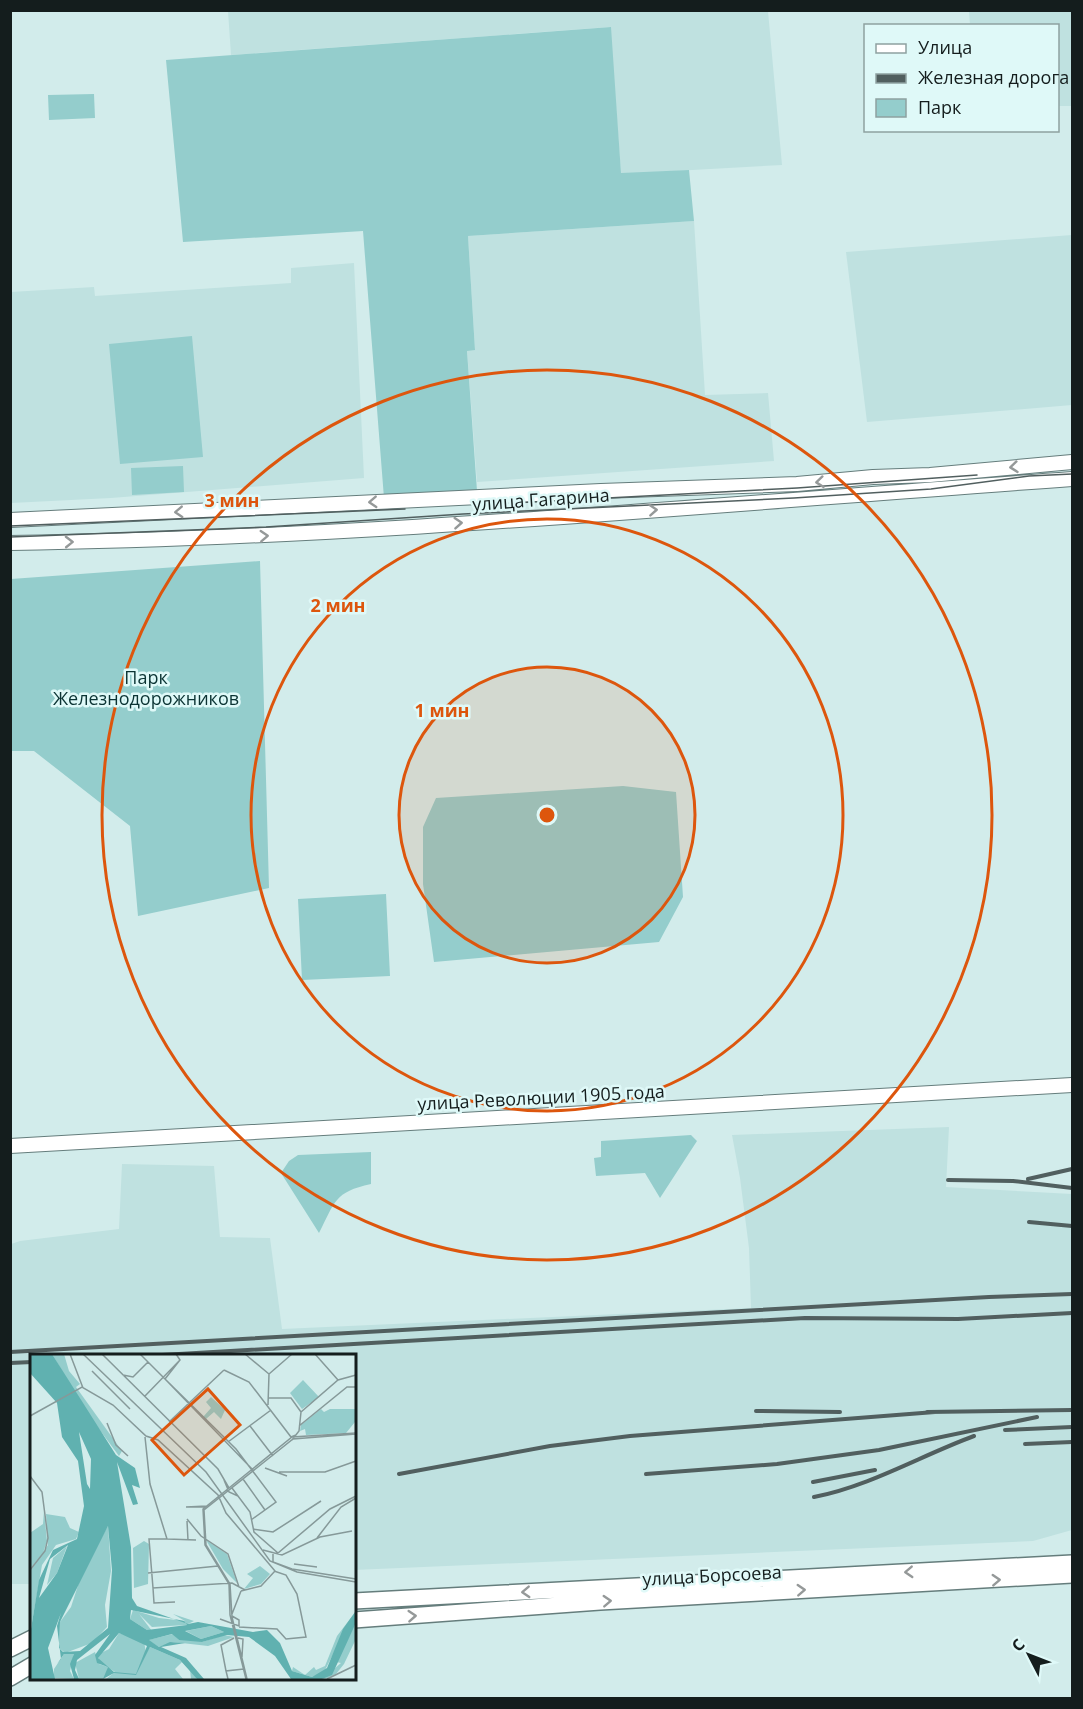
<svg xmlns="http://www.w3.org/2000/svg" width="1083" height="1709" font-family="'Open Sans',sans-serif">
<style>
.built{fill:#bfe1e0}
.green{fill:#94cdcc}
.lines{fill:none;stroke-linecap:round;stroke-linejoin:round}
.secondary-casing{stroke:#657d7c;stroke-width:16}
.primary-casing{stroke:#657d7c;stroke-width:18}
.secondary{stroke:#fff;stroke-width:14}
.primary{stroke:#fff;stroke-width:15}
.tram{stroke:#515f5f;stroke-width:1.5}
.rail{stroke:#515f5f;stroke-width:4}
.oneway{stroke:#959999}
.ring{fill:none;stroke:#dd560d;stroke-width:3}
.labels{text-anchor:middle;stroke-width:5;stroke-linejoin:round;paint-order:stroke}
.street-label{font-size:18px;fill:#141d1d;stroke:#dff9f8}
.park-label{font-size:18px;fill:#0b3434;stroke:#dff9f8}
.inset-road{fill:none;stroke:#869999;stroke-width:1.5}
.view{fill:#dd560d;fill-opacity:0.15;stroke:#dd560d;stroke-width:3}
.inset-edge{fill:none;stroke:#141d1d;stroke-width:3}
.centre{fill:#dd560d;stroke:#dff9f8;stroke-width:3}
.ring-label{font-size:18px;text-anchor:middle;font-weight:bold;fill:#dd560d;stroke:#dff9f8;stroke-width:5;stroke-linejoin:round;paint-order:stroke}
</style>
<rect width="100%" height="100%" fill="#d2eceb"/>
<!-- built -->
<path class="built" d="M228,11H768L782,165L621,174L610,27L231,55Z
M969,11H1072V106H1058V26L970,25Z
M694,221L705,395L768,393L774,461L477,482L467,350L475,349L468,236Z
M1072,235V405L867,422L846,252Z
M354,263L364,478L111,498L11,503V292L94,287L95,296L291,283V268Z
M949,1127L946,1187L1072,1194V1530L1033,1541L354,1570V1355H32L31,1584H11V1244L20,1241L119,1229L122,1164L214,1166L220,1237L270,1238L282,1329L751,1308L749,1248L740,1178L732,1135Z"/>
<!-- green -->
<path class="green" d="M611,27L621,173L689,170L694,221L468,236L475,350L467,351L477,491L384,498L363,231L183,242L166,60Z
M94,94L95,118L49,120L48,95Z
M192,336L203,457L120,464L109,344Z
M183,466L184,492L132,495L131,468Z
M260,561L269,888L138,916L130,826L34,751H11V579Z
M623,786L676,792L683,897L659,942L434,962L423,884V827L436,798Z
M386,894L390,976L302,980L298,899Z
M691,1135L697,1141L660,1198L645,1173L596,1176L594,1158L601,1157V1141Z
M371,1152V1184C334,1192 335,1202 319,1233L281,1173L289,1161L298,1155Z"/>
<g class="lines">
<!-- secondary casing -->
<g class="secondary-casing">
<path id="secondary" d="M10,520L601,491L797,484L873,477L930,475L1072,462
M10,543C365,538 719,504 1072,479
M10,1146L1072,1085"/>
</g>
<!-- primary casing -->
<g class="primary-casing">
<path id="primary" d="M354,1601L1072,1563
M354,1620L600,1602L1072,1575
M10,1649L32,1638
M10,1678L32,1665"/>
</g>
<!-- secondary -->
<use href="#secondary" class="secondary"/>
<!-- primary -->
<use href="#primary" class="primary"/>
<!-- tram -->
<path class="tram" d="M474,505L797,488L977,475
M10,526L405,509
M10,537L266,527L463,514L794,498L931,489L1029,476L1072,474"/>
<!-- rail -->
<path class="rail" d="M1028,1179L1072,1169
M948,1180L1013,1181L1072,1188
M1029,1222L1072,1226
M10,1352L989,1297L1072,1294
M162,1355L805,1318L958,1319L1072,1313
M10,1363L32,1362
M756,1411L840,1412
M927,1412L1072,1410
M1005,1430L1072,1427
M1025,1444L1072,1442
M399,1474L550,1446L630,1436L935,1412
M646,1474L777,1464L879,1450L1037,1417
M813,1482L875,1470
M814,1497C870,1486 920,1456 974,1436"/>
</g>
<!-- one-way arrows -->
<defs><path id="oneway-chevron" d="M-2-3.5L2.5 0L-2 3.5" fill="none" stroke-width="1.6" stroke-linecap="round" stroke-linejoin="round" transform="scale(1.5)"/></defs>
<g class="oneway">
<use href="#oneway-chevron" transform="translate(1014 467) rotate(174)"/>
<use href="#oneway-chevron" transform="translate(820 482) rotate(174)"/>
<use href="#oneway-chevron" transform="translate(373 502) rotate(177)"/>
<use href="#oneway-chevron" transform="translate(653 510) rotate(-4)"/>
<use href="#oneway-chevron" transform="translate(179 512) rotate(177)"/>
<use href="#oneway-chevron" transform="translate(458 523) rotate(-4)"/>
<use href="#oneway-chevron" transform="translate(264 536) rotate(-3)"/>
<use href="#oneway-chevron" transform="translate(69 542) rotate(-1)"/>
<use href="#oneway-chevron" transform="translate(909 1572) rotate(177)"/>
<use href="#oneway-chevron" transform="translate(996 1580) rotate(-3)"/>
<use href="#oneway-chevron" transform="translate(801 1590) rotate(-3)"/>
<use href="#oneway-chevron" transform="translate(526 1592) rotate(177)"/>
<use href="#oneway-chevron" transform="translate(607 1601) rotate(-3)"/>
<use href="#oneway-chevron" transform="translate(412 1616) rotate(-4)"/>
</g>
<!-- distance rings -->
<circle cx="547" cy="815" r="148" fill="#dd560d" fill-opacity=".12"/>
<g class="ring">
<circle cx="547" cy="815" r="148"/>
<circle cx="547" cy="815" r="296"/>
<circle cx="547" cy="815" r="445"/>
</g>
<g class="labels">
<!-- street labels -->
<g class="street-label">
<text transform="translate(541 500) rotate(-4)" y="6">улица Гагарина</text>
<text transform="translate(541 1098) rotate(-3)" y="6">улица Революции 1905 года</text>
<text transform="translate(712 1576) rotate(-3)" y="6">улица Борсоева</text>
</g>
<!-- park labels -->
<g class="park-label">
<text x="146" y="684">Парк<tspan x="146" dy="21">Железнодорожников</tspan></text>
</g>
</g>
<!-- overview -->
<g transform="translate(30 1354)">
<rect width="326" height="326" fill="#d2eceb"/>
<path d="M22,0H34L39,17L50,30L46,33L92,97L89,102L58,60ZM273,26L289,43L272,55L260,39ZM181,43L195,56L191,65L184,58L176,65L173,63L181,54L176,48ZM291,55L294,58L300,55H325V68L316,79L276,81L275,75L270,77L271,71ZM14,157L17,187L13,199L0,215V179L13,170ZM16,160L35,163L40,174L49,178L46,185L26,191L12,211L0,280V217L18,191ZM78,172L81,217L75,251L77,273L62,289L35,299L29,294L30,268L41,253L53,216ZM176,186L197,200L207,229L193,215ZM114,187L119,190L118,230L104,234L103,194ZM37,192L27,219L17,231L23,204ZM230,212L240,220L231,230L214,235L223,224L217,220ZM103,256L129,264L155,267L143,260L164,267L156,271L122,273L109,260L122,277L117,276L100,265ZM323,261L294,318L282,323L262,317L263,313L275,321L284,313L286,316L295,312L307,282ZM325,271V287L314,310L306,320L298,324L292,325L311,309L306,308ZM181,272L194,278L171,285L156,277ZM89,279L114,287L116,299L120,293L150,306L161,315L167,325H161L160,316L152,308L145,315L153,325H76L85,318L70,308L67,301L79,295ZM143,280L149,286H161L147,283L155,280L172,288L194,281L204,283L178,292L143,288L129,293L118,286ZM65,298L69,310L78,313L77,320L73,325H49L45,309ZM34,300H44L40,317L44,325L24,324V315Z" fill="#94cdcc"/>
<path d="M0,0H22L86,101L105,114L110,134L102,131L108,150L103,151L87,108L101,193L102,244L107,252L158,270L168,268L223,278L237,276L250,289L262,317L282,323L297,314L313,275L325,258V271L302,321L292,325H261L245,302L219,283L197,281L172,288L149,286L142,280L119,286L129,293L140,288L155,289L131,293L156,304L174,325H167L150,306L120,293L106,321L84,319L73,325L78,313L67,309L65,301L80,280L47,306L45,316L49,325H44L40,310L44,300H34L27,310L31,305L27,272L31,259L18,294L25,325H1L0,281L9,226L23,196L47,185L54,152L48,107L32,83L27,49L0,19ZM49,78L61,105L60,135L57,130ZM78,172L82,216L78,274L50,297L33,298L29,294L30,268ZM38,191L27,219L9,244L20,205ZM101,256L154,267L157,271L117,276L100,265ZM181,272L194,278L171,285L155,277ZM89,279L117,292L106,320L84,318L68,304Z" fill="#60b1b0" fill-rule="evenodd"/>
<path class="inset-road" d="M40,0L53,34M53,0L176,118L240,207L267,218L326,228M72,0L188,115L199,134M110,0L134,24M146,0L150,6L135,25L223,116M215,0L239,20M285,0L308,26M194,16L219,28L261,83L266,81M62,17L100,55M239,20L262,0M93,21L103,23L118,8M134,24L206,95L246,148L221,166M115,42L150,6L146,0M238,44H261L271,58M238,51L239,20M271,58L308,26L326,21M0,62L52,33L83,51L116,82L128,86L188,141L196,159L245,217L231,232L211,237M139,68L194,16M77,69L86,91L98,102M220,72L243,102M269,72L317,33H326M115,83L120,130L137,185H119L123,234L202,229L215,236M262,86L269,77L271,58M198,88L241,56M235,114L257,122M249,118H295L326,107M0,122L12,138L18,184L15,197L0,216M213,125L235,156M194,126L199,138L208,142M202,134L220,158L224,178L248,199L300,155L326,142M175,153H156L177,152M157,165L171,182L198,200L209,233M157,167L158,186M223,175L243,178L291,147M287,184L311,153L326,144M137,185L166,186M233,196L252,201L290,183L322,177M243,198V208L262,215L326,225M264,210L287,213M118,219L188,212M123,234L124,249L145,248M202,260L211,237M190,265L209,272V266L202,262M209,273L247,275L256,285L276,283L267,240L256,221L244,217M208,284L213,285L212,303M196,317L191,291L204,284M198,325L196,317L214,315M216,325L200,261L199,230L175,191L173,155L262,83L326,79M217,325L202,263L200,230L176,191L174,156L263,85L326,80M297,325L326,311"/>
<path class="view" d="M178,35L210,71L154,121L122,86Z"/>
<rect width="326" height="326" class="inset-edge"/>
</g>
<circle cx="547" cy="815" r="9" class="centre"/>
<g class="ring-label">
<text x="232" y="507">3 мин</text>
<text x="338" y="612">2 мин</text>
<text x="442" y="717">1 мин</text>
</g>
<!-- border -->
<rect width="1083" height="1709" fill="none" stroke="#141d1d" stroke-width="24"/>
<!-- legend -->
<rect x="864" y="24" width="195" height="108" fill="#dff9f8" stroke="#8ea1a0" stroke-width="1.5"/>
<rect x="876" y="44" width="30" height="9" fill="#ffffff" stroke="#8ea1a0" stroke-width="1.5"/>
<text x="918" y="54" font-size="18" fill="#141d1d">Улица</text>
<rect x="876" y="74" width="30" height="9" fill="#515f5f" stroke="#8ea1a0" stroke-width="1.5"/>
<text x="918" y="84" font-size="18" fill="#141d1d">Железная дорога</text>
<rect x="876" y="99" width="30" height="18" fill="#94cdcc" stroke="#8ea1a0" stroke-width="1.5"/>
<text x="918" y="114" font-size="18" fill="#141d1d">Парк</text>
<!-- north arrow -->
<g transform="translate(1029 1655) rotate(312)" stroke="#dff9f8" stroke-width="4.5" paint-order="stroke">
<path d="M0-4.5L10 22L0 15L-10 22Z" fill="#141d1d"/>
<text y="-9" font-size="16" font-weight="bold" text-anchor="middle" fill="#141d1d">С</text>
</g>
</svg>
